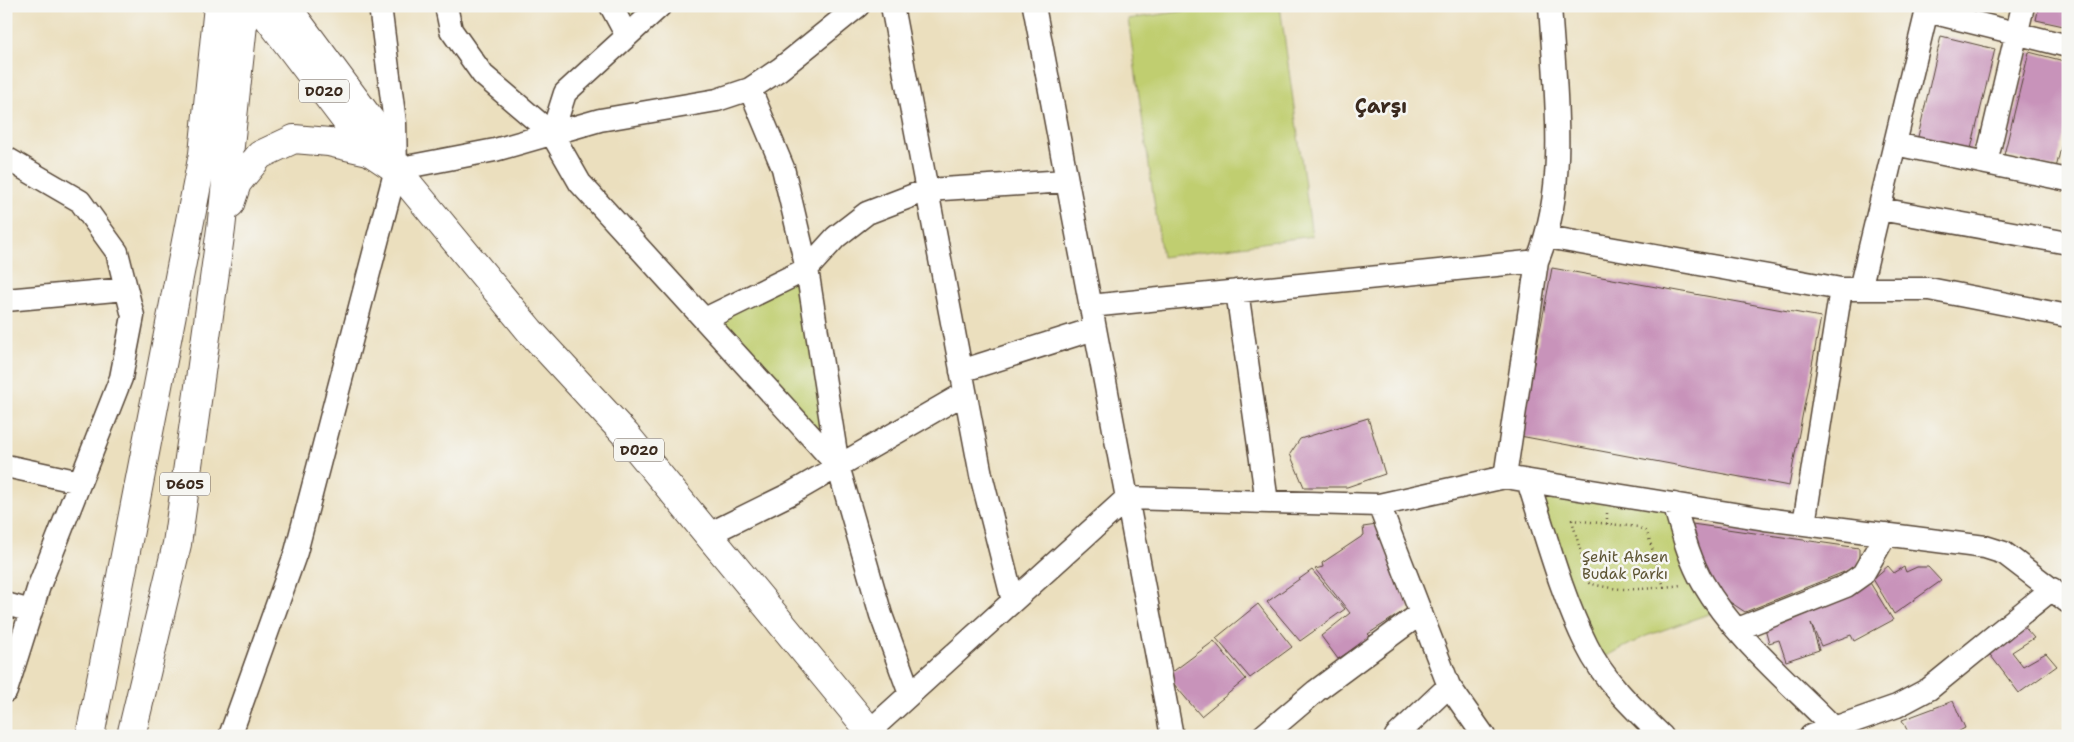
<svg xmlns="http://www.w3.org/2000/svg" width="2074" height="742" font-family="'Shantell Sans',sans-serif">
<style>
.green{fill:#c0ce70;stroke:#7e7c47}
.building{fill:#c893ba}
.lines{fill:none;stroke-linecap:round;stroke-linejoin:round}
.minor-casing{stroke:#554536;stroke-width:25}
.major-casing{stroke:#554536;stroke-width:30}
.highway-casing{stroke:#554536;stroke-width:30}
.path{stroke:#554536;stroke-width:2.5;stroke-dasharray:1 4;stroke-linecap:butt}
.minor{stroke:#fff;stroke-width:22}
.major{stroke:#fff;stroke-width:28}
.highway{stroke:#fff;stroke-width:28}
.labels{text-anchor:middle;stroke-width:5;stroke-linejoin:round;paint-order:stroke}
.shield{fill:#f6f6f2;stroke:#73675e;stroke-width:1}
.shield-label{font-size:14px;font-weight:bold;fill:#3b2a1e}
.park-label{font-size:15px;fill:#5c5332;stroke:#f6f6f2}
.district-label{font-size:20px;font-weight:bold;fill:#3b2a1e;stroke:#f6f6f2}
</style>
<rect width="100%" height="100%" fill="#f6f6f2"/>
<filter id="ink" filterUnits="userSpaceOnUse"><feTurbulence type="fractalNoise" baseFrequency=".02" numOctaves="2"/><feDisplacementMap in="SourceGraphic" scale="10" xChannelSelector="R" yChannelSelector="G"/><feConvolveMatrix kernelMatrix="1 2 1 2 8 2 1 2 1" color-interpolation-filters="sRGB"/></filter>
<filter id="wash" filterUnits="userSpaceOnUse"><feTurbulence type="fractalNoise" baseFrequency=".0096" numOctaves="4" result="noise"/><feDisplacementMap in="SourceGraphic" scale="20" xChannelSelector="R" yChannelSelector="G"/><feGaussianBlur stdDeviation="1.12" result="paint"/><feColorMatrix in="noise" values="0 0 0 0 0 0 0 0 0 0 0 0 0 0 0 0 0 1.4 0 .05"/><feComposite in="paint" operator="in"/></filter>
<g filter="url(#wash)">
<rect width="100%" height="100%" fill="#ebdfbe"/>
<!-- green -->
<path class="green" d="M617,6H642L625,21Z
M1220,6H1280L1312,236L1162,257L1128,19Z
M807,269L838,466L705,319Z
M1528,481L1674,504L1720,610L1646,636L1597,661Z"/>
<g id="blocks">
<!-- building -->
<path class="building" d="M1985,6H2005L2004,11Z
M2039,6H2068V27L2036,20Z
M1941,36L1995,49L1970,153L1917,141Z
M2029,52L2068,62V119L2056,168L2004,155Z
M1552,268L1821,317L1789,486L1520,436Z
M1368,418L1385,474L1347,487H1304L1290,454L1300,439Z
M1692,524L1859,548V566L1745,612L1724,598L1708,576L1688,529Z
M1377,525L1397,576L1395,578L1410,607L1368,634L1371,637L1338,659L1321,636L1350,613L1315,569L1323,567L1322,563L1364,535L1363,527Z
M1888,566L1894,573L1904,567L1906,572L1917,567H1928L1941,581L1894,614L1873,579Z
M1312,570L1345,609L1300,641L1267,602Z
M1869,581L1893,620L1854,641L1851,635L1821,646L1811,624L1819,650L1786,661L1779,640L1769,643L1765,628Z
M1258,604L1292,647L1250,678L1216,638Z
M2021,623L2034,638L2012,652L2023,666L2046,653L2057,666L2019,693L1985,648Z
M1214,641L1246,679L1201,716L1167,676Z
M1953,701L1965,728L1950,736H1910L1902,720Z"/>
</g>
</g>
<g filter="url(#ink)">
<use href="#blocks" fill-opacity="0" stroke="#554536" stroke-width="1"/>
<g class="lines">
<!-- minor casing -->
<g class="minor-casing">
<path id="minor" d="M446,6L451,30L483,75L552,134L580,183L838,466
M611,6L627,36
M892,6L981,475L1013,601
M1034,6L1172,736
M1927,11L2068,46
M750,89L783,168L807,269L838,466L881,615L910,694
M552,134L565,93L660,6
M1895,144L2068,180
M6,158L80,201L117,252L133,316L121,378L39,586L6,691
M1986,163L2023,6
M396,169L495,150L600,120L717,100L750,89L780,69L858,6
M1880,209L2068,243
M1547,237L1841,289H1929L2068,316
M1860,289L1928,6
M1237,291L1267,502
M6,300L126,289
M1090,306L1537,261C1569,186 1555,87 1550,6
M705,319L807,269L836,237L867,213L927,190L1066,181
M961,371L1094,329
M6,466L80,482
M1505,477L1537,261
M1528,481C1546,536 1561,594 1587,646C1604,681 1635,710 1662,736
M1674,504C1682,531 1689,559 1703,583C1734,637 1790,683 1833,727
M1379,505L1449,686L1484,736
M1804,524L1841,289
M709,534L790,494L965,393
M6,604L31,611
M1738,629L1846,586L1863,574L1886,534
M230,736L296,552L396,169L395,123L380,6
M864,736L1127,498L1379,505L1505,477L1765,519L1985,547L2004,553L2068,602
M1263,736L1316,691L1421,613
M1396,736L1449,686
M1811,736L1897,706L1929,689L2052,589"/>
</g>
<!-- major casing -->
<g class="major-casing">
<path id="major" d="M259,6L369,151L396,169L530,331L626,435L874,736
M286,6L386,141L389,149
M230,204L237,183L260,155L294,139L329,142L369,151
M90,736L203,154L218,6
M131,736L177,544L221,229L245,6"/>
</g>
<!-- highway casing -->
<g class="highway-casing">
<path id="highway" d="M289,6L296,20"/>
</g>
<!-- path -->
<path class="path" d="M1607,513V524
M1664,587C1637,590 1615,591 1589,583L1572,520L1638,527L1647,532L1664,587L1682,585"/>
<!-- minor -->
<use href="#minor" class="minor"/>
<!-- major -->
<use href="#major" class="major"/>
<!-- highway -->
<use href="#highway" class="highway"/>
</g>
</g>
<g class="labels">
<!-- shield labels -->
<g class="shield">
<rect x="299" y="79.5" width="50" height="23" rx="4"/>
<rect x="614" y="438.5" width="50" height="23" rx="4"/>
<rect x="160" y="472.5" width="50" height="23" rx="4"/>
</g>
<g class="shield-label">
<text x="324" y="96">D020</text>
<text x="639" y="455">D020</text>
<text x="185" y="489">D605</text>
</g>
<!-- park labels -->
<g class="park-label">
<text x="1625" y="562">Şehit Ahsen<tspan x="1625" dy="17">Budak Parkı</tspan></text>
</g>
<!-- district labels -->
<g class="district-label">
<text x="1381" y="113">Çarşı</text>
</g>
</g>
<!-- margin -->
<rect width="2074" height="742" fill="none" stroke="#f6f6f2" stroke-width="25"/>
</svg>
